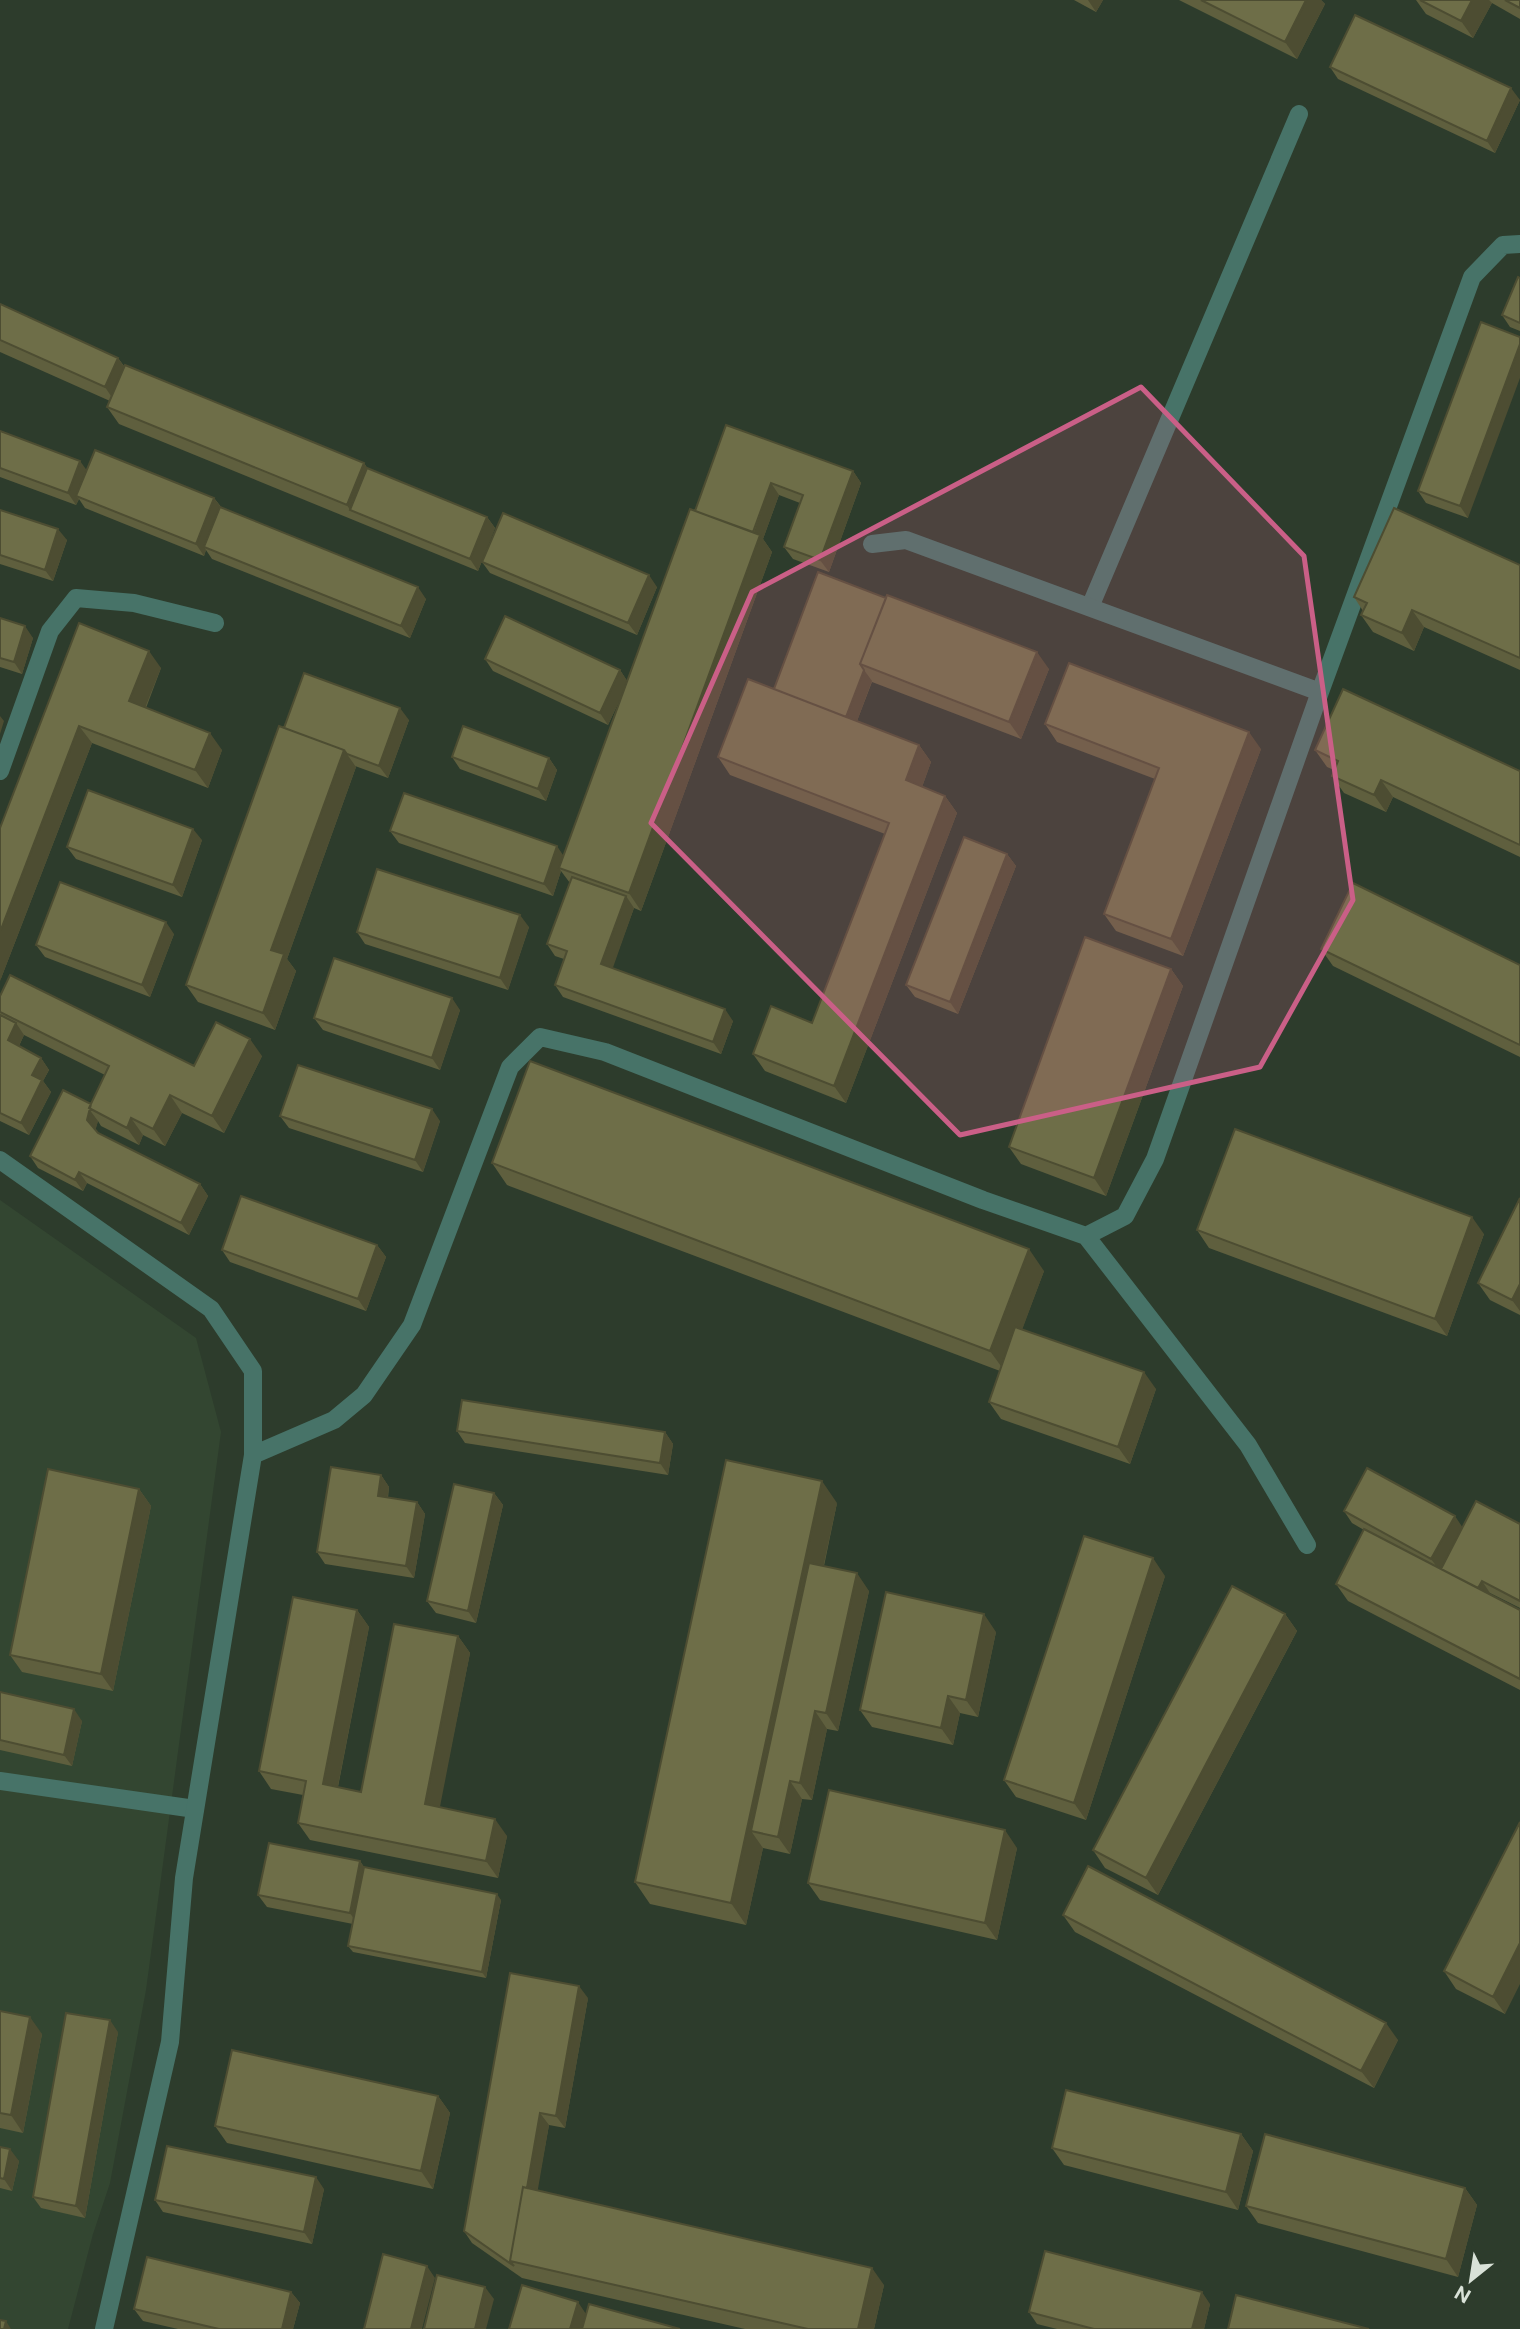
<svg xmlns="http://www.w3.org/2000/svg" width="1520" height="2329" font-family="'Public Sans',sans-serif">
<style>
.built{fill:#334631}
.lines{fill:none;stroke-linecap:round;stroke-linejoin:round}
.lane{stroke:#477368;stroke-width:18}
.street{stroke:#477368;stroke-width:18}
.wall{fill:#5f5f3e}
.shaded-wall{fill:#4d4d32}
.building{fill:#6e6e48;stroke:#4d4d32;stroke-width:2}
.marked{fill:#ca5f87;fill-opacity:0.2;stroke:#ca5f87;stroke-width:5;stroke-linejoin:round}
</style>
<rect width="100%" height="100%" fill="#2d3c2c"/>
<!-- built -->
<path class="built" d="M0,1200L196,1338L221,1432L146,1990L110,2183L93,2234L68,2329H0Z"/>
<g class="lines">
<!-- lane -->
<path class="lane" d="M1090,607L1299,114
M0,1781L195,1809"/>
<!-- street -->
<path class="street" d="M872,544L906,540L1320,692
M0,771L50,631L76,598L134,603L215,623
M0,1160L211,1309L253,1371V1455L184,1878L170,2042L104,2329
M1086,1236L1248,1445L1307,1545
M253,1455L334,1420L364,1395L412,1325L510,1067L540,1037L605,1052L983,1200L1086,1236L1125,1216L1155,1159L1320,692L1472,277L1503,245L1520,244"/>
</g>
<!-- wall -->
<path class="wall" d="M1074,0H1103L1096,12Z
M1179,0H1321L1325,4L1297,59Z
M1416,0H1520V19L1492,3L1473,38L1426,14Z
M1330,67L1520,100L1495,153L1338,79Z
M1520,278V331L1510,327L1502,315Z
M0,304L118,358L124,366L364,463L367,468L487,517L495,528L478,571L119,424L107,407L110,401L0,352Z
M1481,322L1468,518L1426,503L1418,491Z
M726,425L853,471L861,483L829,572L793,559L784,547L800,503L779,495L763,539L772,552L641,911L634,908L612,968L733,1021L721,1054L563,997L555,985L564,959L555,956L547,944L570,883L561,871L553,896L399,843L390,831L564,856L623,693L608,725L493,671L485,659L620,670L627,681L695,511Z
M0,431L87,470L214,498L222,508L426,599L410,638L212,559L206,550L204,556L85,508L79,499L76,505L0,477Z
M0,510L67,540L53,581L0,564Z
M482,562L657,587L637,635L490,573Z
M1520,565V670L1424,627L1414,651L1373,632L1361,615L1363,611L1354,597Z
M818,572L1049,669L1021,739L872,682L857,721L919,745L931,762L922,787L945,796L957,813L846,1103L765,1071L753,1054L812,1023L885,834L730,775L718,757L774,689Z
M0,618L33,638L22,674L0,667Z
M79,623L161,668L146,708L222,750L208,788L92,743L0,981Z
M409,720L388,778L355,766L356,767L287,959L296,971L275,1030L198,1002L186,985L284,728Z
M1045,724L1261,749L1183,956L1116,931L1104,914L1155,779L1057,742Z
M1315,750L1520,771V857L1393,797L1386,812L1344,793L1332,776L1334,770L1327,767Z
M452,757L549,758L557,770L546,801L460,769Z
M202,840L182,897L76,859L67,847Z
M1007,854L1016,866L958,1014L915,997L906,985Z
M529,927L508,990L365,944L357,932Z
M174,934L150,997L45,957L36,945Z
M1321,949L1520,965V1057L1333,966Z
M1171,969L1183,986L1106,1196L1021,1164L1009,1147Z
M0,996L194,1066L262,1056L224,1133L182,1113L165,1146L143,1135L139,1145L101,1126L98,1121L95,1130L98,1133L200,1184L208,1196L189,1235L87,1183L83,1191L38,1168L30,1156L91,1104L105,1075L24,1035L19,1046L41,1058L49,1070L43,1081L51,1092L29,1135L0,1121Z
M460,1010L440,1070L323,1030L314,1018Z
M280,1116L440,1121L423,1172L289,1128Z
M492,1163L1044,1271L1022,1329L1156,1389L1130,1464L1001,1419L989,1402L1000,1371L507,1185Z
M1520,1198V1315L1490,1300L1478,1283Z
M1197,1230L1484,1234L1447,1336L1209,1248Z
M377,1245L386,1257L366,1311L230,1262L222,1250Z
M457,1431L665,1432L673,1444L668,1475L465,1443Z
M381,1475L389,1487L388,1498L417,1502L425,1514L414,1578L325,1564L317,1552Z
M139,1489L151,1506L113,1691L22,1672L10,1655Z
M494,1493L503,1505L476,1623L436,1613L427,1601Z
M837,1503L824,1566L869,1591L838,1731L827,1729L812,1800L802,1799L790,1854L763,1848L746,1925L650,1904L635,1882Z
M1344,1511L1463,1527L1520,1524V1608L1490,1593L1489,1594L1520,1610V1690L1348,1601L1336,1584L1364,1530L1352,1523Z
M1165,1576L1086,1820L1016,1797L1004,1780Z
M357,1610L369,1627L338,1787L361,1792L458,1636L470,1653L439,1807L507,1836L498,1878L310,1840L298,1823L303,1795L271,1789L259,1771Z
M1285,1614L1297,1631L1158,1895L1105,1868L1093,1850Z
M996,1632L978,1717L960,1713L953,1745L872,1727L860,1710Z
M0,1692L82,1721L72,1766L0,1750Z
M1520,1822L1505,2014L1456,1989L1444,1971Z
M1017,1848L997,1940L820,1900L808,1883Z
M360,1861L364,1867L501,1900L486,1978L353,1952L348,1946L353,1924L267,1907L258,1895Z
M1063,1915L1398,2040L1374,2088L1075,1932Z
M588,1998L565,2128L549,2125L537,2190L884,2285L874,2329H745L522,2278L472,2243L464,2231Z
M0,2011L42,2034L23,2133L0,2128Z
M118,2032L85,2218L41,2208L33,2197Z
M438,2096L450,2113L433,2189L227,2143L215,2126Z
M1241,2134L1253,2151L1238,2210L1064,2165L1052,2148Z
M0,2147L19,2161L12,2191L0,2188Z
M1465,2188L1477,2205L1458,2277L1258,2223L1246,2206Z
M324,2189L312,2244L163,2212L155,2200Z
M291,2292L300,2303L293,2329H178L143,2321L134,2309Z
M1210,2304L1204,2329H1057L1037,2324L1029,2312Z"/>
<!-- shaded-wall -->
<path class="shaded-wall" d="M1088,0H1103L1096,12Z
M1306,0H1321L1325,4L1297,59L1285,42Z
M1472,0H1489L1492,3L1473,38L1461,21Z
M1511,88L1520,100L1495,153L1487,141Z
M1520,344V378L1468,518L1460,506Z
M118,358L130,375L117,405L105,387Z
M80,461L88,472L76,496L79,499L76,505L68,493Z
M364,463L376,480L350,510L347,505Z
M853,471L861,483L829,572L820,560Z
M771,483L779,495L763,539L772,552L641,911L629,893Z
M214,498L223,510L204,547L206,550L204,556L196,544Z
M487,517L495,528L478,571L470,559Z
M58,529L67,540L53,581L45,570Z
M649,575L657,587L637,635L628,623Z
M418,587L426,599L410,638L401,626Z
M1412,610L1424,627L1414,651L1402,633Z
M25,626L33,638L22,674L14,662Z
M149,651L161,668L141,718L129,701Z
M1037,652L1049,669L1021,739L1009,722Z
M620,670L628,682L608,725L600,713Z
M864,670L872,681L853,732L845,720Z
M400,708L409,720L388,778L379,766Z
M0,716L4,721L0,734Z
M79,726L92,743L0,981V932Z
M1249,732L1261,749L1183,956L1171,939Z
M210,733L222,750L208,788L195,770Z
M919,745L931,762L918,798L906,780Z
M344,750L356,767L287,959L296,971L275,1030L263,1013L271,950Z
M549,758L557,770L546,801L538,789Z
M1381,780L1393,797L1386,812L1374,795Z
M945,796L957,813L846,1103L834,1086Z
M193,829L202,840L182,897L173,885Z
M557,846L565,858L559,868L561,871L553,896L544,884Z
M1007,854L1016,866L958,1014L950,1002Z
M626,896L634,908L610,976L601,964Z
M520,915L529,927L508,990L500,978Z
M166,922L174,934L150,997L142,985Z
M1171,969L1183,986L1106,1196L1094,1178Z
M452,998L460,1010L440,1070L432,1058Z
M725,1009L733,1021L721,1054L713,1042Z
M16,1023L24,1035L16,1052L8,1040Z
M250,1039L262,1056L224,1133L212,1116Z
M41,1058L49,1070L43,1081L51,1092L29,1135L21,1123L32,1075Z
M170,1095L182,1113L165,1146L153,1129Z
M89,1109L98,1121L95,1132L87,1120Z
M432,1109L440,1121L423,1172L415,1160Z
M131,1118L143,1135L139,1145L127,1128Z
M79,1172L87,1183L83,1191L75,1180Z
M200,1184L208,1196L189,1235L181,1223Z
M1472,1217L1484,1234L1447,1336L1435,1319Z
M377,1245L386,1257L366,1311L358,1299Z
M1029,1249L1044,1271L1006,1373L990,1351Z
M1520,1284V1311L1512,1300Z
M1144,1372L1156,1389L1130,1464L1118,1447Z
M665,1432L673,1444L668,1475L660,1463Z
M381,1475L389,1487L386,1508L378,1496Z
M822,1481L837,1503L766,1834L751,1831L763,1848L746,1925L731,1903Z
M139,1489L151,1506L113,1691L101,1674Z
M494,1493L503,1505L476,1623L468,1611Z
M417,1502L425,1514L414,1578L406,1566Z
M1455,1516L1463,1528L1440,1571L1431,1559Z
M1153,1558L1165,1576L1086,1820L1074,1803Z
M857,1573L869,1591L838,1731L826,1713Z
M1482,1581L1490,1593L1485,1603L1477,1591Z
M357,1610L369,1627L335,1801L323,1784Z
M984,1614L996,1632L978,1717L966,1700Z
M1285,1614L1297,1631L1158,1895L1146,1878Z
M458,1636L470,1653L437,1822L425,1804Z
M948,1696L960,1713L953,1745L941,1728Z
M74,1709L82,1721L72,1766L64,1755Z
M815,1711L827,1729L812,1800L800,1783Z
M790,1781L802,1799L790,1854L778,1837Z
M495,1819L507,1836L498,1878L486,1861Z
M1005,1830L1017,1848L997,1940L985,1923Z
M360,1861L368,1873L358,1925L350,1913Z
M497,1894L501,1900L486,1978L482,1972Z
M1520,1943V1984L1505,2014L1493,1997Z
M579,1986L588,1998L565,2128L556,2116Z
M30,2017L42,2034L23,2133L11,2115Z
M110,2020L118,2032L85,2218L76,2206Z
M1386,2023L1398,2040L1374,2088L1361,2071Z
M438,2096L450,2113L433,2189L421,2171Z
M540,2113L549,2125L525,2264L515,2262Z
M1241,2134L1253,2151L1238,2210L1226,2192Z
M10,2149L19,2161L12,2191L4,2179Z
M316,2177L324,2189L312,2244L304,2232Z
M1465,2188L1477,2205L1458,2277L1446,2259Z
M427,2266L435,2278L422,2329H411Z
M872,2268L884,2285L874,2329H858Z
M485,2287L494,2299L486,2329H475Z
M291,2292L300,2303L293,2329H282Z
M1202,2292L1210,2304L1204,2329H1192Z
M578,2302L586,2314L582,2329H570Z
M6,2321L11,2329H4Z"/>
<!-- building -->
<path class="building" d="M1201,0H1306L1285,42Z
M1420,0H1472L1461,21Z
M1505,0H1520V8Z
M1355,15L1511,88L1487,141L1330,67Z
M1518,277L1520,278V323L1502,315Z
M0,304L118,358L105,387L0,340Z
M1481,322L1520,337V344L1460,506L1418,491Z
M125,365L364,463L347,505L107,407Z
M726,425L853,471L820,560L784,547L803,495L771,483L753,532L695,511Z
M0,431L80,461L68,493L0,468Z
M95,450L214,498L196,544L76,496Z
M367,468L487,517L470,559L350,510Z
M220,507L418,587L401,626L204,547Z
M1394,508L1520,565V658L1412,610L1402,633L1361,615L1367,603L1354,597Z
M690,509L760,535L629,893L559,868Z
M0,510L58,529L45,570L0,555Z
M503,513L649,575L628,623L482,562Z
M818,572L886,598L860,664L864,670L846,717L774,689Z
M887,595L1037,652L1009,722L860,664Z
M505,616L620,670L600,713L485,659Z
M0,618L25,626L14,662L0,658Z
M79,623L149,651L129,701L210,733L195,770L79,726L0,932V828Z
M1069,663L1249,732L1171,939L1104,914L1159,768L1045,724Z
M304,673L400,708L379,766L347,754L344,750L284,728Z
M748,679L919,745L906,780L945,796L834,1086L753,1054L771,1006L812,1023L889,823L718,757Z
M1343,689L1520,771V845L1381,780L1374,795L1332,776L1338,761L1315,750Z
M279,726L344,750L271,950L284,954L263,1013L186,985Z
M463,726L549,758L538,789L452,757Z
M88,790L193,829L173,885L67,847Z
M404,793L557,846L544,884L390,831Z
M964,837L1007,854L950,1002L906,985Z
M377,869L520,915L500,978L357,932Z
M572,877L626,896L601,964L725,1009L713,1042L555,985L567,951L547,944Z
M60,882L166,922L142,985L36,945Z
M1353,883L1520,965V1045L1321,949Z
M1085,937L1171,969L1094,1178L1009,1147Z
M334,958L452,998L432,1058L314,1018Z
M10,975L194,1066L216,1022L250,1039L212,1116L170,1095L153,1129L131,1118L127,1128L89,1108L109,1066L0,1012V996Z
M0,1015L16,1023L8,1040L41,1058L32,1075L42,1080L21,1123L0,1113Z
M530,1061L1029,1249L990,1351L492,1163Z
M298,1065L432,1109L415,1160L280,1116Z
M63,1090L91,1104L87,1120L98,1133L200,1184L181,1223L79,1172L75,1180L30,1156Z
M1235,1129L1472,1217L1435,1319L1197,1230Z
M241,1196L377,1245L358,1299L222,1250Z
M1520,1198V1284L1512,1300L1478,1283Z
M1015,1327L1144,1372L1118,1447L989,1402Z
M462,1400L665,1432L660,1463L457,1431Z
M726,1460L822,1481L731,1903L635,1882Z
M331,1467L381,1475L378,1496L417,1502L406,1566L317,1552Z
M1367,1468L1455,1516L1431,1559L1344,1511Z
M48,1469L139,1489L101,1674L10,1655Z
M454,1484L494,1493L468,1611L427,1601Z
M1476,1501L1520,1524V1601L1482,1581L1478,1588L1441,1569Z
M1364,1529L1520,1610V1679L1336,1584Z
M1084,1536L1153,1558L1074,1803L1004,1780Z
M809,1563L857,1573L826,1713L815,1711L800,1783L790,1781L778,1837L751,1831Z
M1232,1586L1285,1614L1146,1878L1093,1850Z
M886,1592L984,1614L966,1700L948,1696L941,1728L860,1710Z
M293,1597L357,1610L323,1784L361,1792L394,1624L458,1636L425,1804L495,1819L486,1861L298,1823L306,1781L259,1771Z
M0,1692L74,1709L64,1755L0,1740Z
M829,1790L1005,1830L985,1923L808,1883Z
M1520,1822V1943L1493,1997L1444,1971Z
M269,1843L360,1861L350,1913L258,1895Z
M1088,1866L1386,2023L1361,2071L1063,1915Z
M364,1867L497,1894L482,1972L348,1946Z
M510,1973L579,1986L556,2116L540,2113L527,2188L523,2187L510,2261L514,2266L464,2231Z
M0,2011L30,2017L11,2115L0,2113Z
M66,2013L110,2020L76,2206L33,2197Z
M232,2050L438,2096L421,2171L215,2126Z
M1066,2090L1241,2134L1226,2192L1052,2148Z
M1265,2134L1465,2188L1446,2259L1246,2206Z
M167,2146L316,2177L304,2232L155,2200Z
M0,2147L10,2149L4,2179L0,2178Z
M523,2187L872,2268L858,2329H808L510,2261Z
M1045,2251L1202,2292L1192,2329H1094L1029,2312Z
M383,2254L427,2266L411,2329H364Z
M147,2257L291,2292L282,2329H219L134,2309Z
M437,2275L485,2287L475,2329H424Z
M522,2285L578,2302L570,2329H509Z
M1236,2295L1369,2329H1228Z
M589,2304L680,2329H582Z
M0,2320L6,2321L4,2329H0Z"/>
<!-- marked area -->
<path class="marked" d="M1141,387L1304,556L1353,900L1260,1067L960,1135L651,823L752,592Z"/>
<!-- north arrow -->
<g transform="translate(1471 2280) rotate(210)" stroke="#2d3c2c" stroke-width="5" paint-order="stroke">
<path d="M0-5L12 26L0 18L-12 26Z" fill="#d9e2d8"/>
<text y="-10" font-size="19" font-weight="bold" text-anchor="middle" fill="#d9e2d8">N</text>
</g>
</svg>
